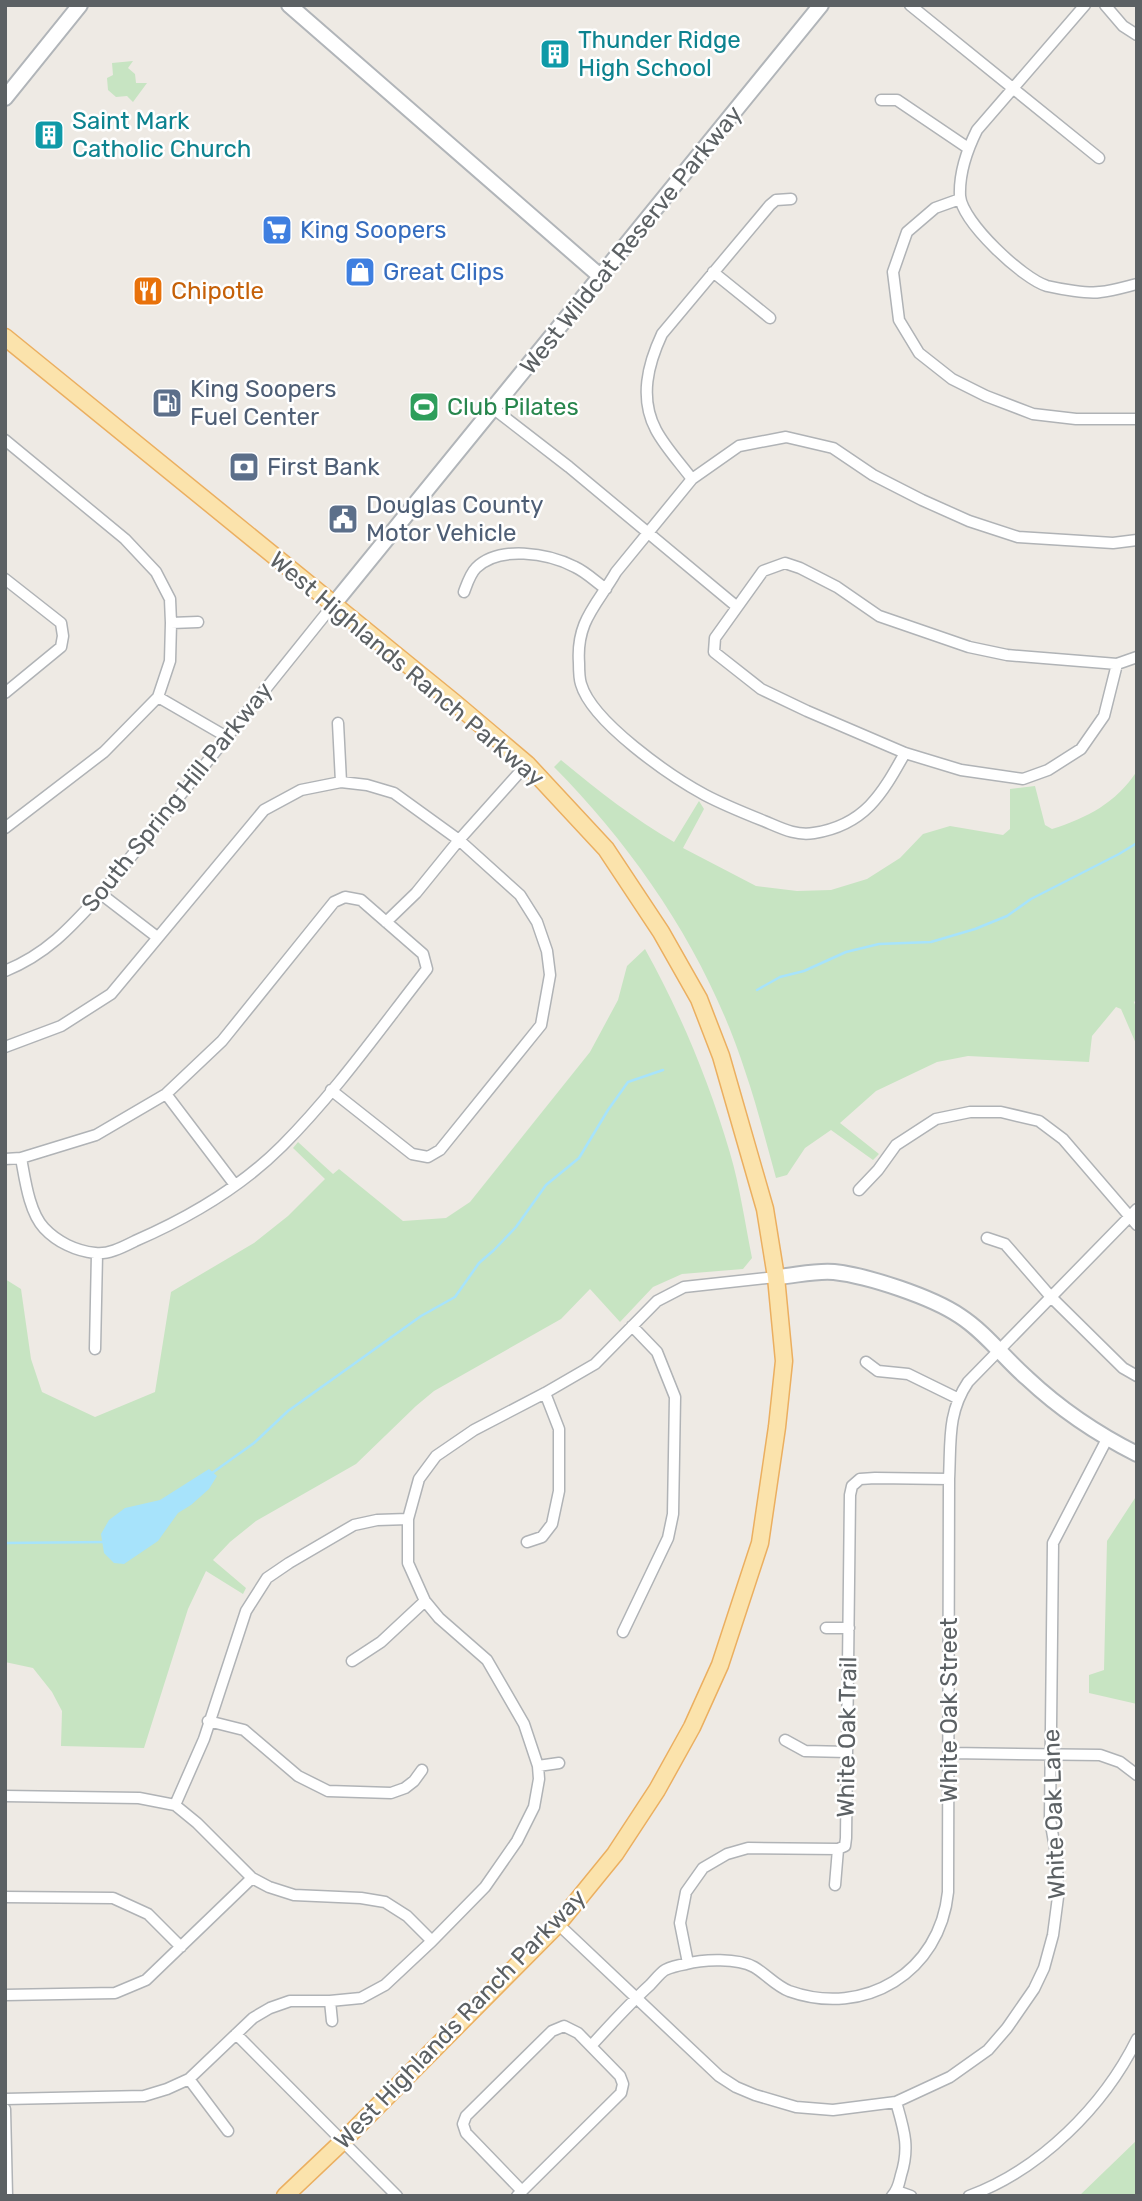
<svg xmlns="http://www.w3.org/2000/svg" width="1142" height="2201" font-family="Rubik,sans-serif">
<style>
.green{fill:#c7e4c2}
.water{fill:#a7e3fb}
.lines{fill:none;stroke-linecap:round;stroke-linejoin:round}
.stream{stroke:#a7e3fb;stroke-width:2.5}
.street-casing{stroke:#b0b3b6;stroke-width:13}
.secondary-casing{stroke:#b1b5b9;stroke-width:18}
.primary-casing{stroke:#ebaf60;stroke-width:19}
.street{stroke:#fff;stroke-width:10}
.secondary{stroke:#fff;stroke-width:14}
.primary{stroke:#fbe3ac;stroke-width:16}
.labels{text-anchor:middle;stroke-width:5;stroke-linejoin:round;paint-order:stroke}
.culture-label{font-size:24px;fill:#0d838f;stroke:#fff;text-anchor:start}
.shop-label{font-size:24px;fill:#366cbe;stroke:#fff;text-anchor:start}
.street-label{font-size:24px;fill:#5c6164;stroke:#fff}
.food-label{font-size:24px;fill:#c56008;stroke:#fff;text-anchor:start}
.service-label{font-size:24px;fill:#4e5e75;stroke:#fff;text-anchor:start}
.leisure-label{font-size:24px;fill:#27864d;stroke:#fff;text-anchor:start}
</style>
<rect width="100%" height="100%" fill="#eeeae4"/>
<!-- green -->
<path class="green" d="M133,61L128,68L135,74L136,83H147L133,102L127,96L116,97L108,90L107,78L113,75L112,63Z
M561,760C597,790 633,818 674,842L699,801L704,809L683,848L756,886L797,891L831,890L867,879L900,858L923,834L950,826L1003,835L1010,829V789L1035,786L1045,825L1052,829C1087,818 1116,803 1137,771V999L1134,1002L1137,1010V1046L1121,1009L1116,1007L1092,1036L1089,1062L968,1056L937,1062L876,1091L840,1123L879,1154L873,1160L831,1130L805,1148L787,1175L776,1178C766,1142 757,1106 745,1071C708,956 638,852 554,767Z
M645,949C681,1014 709,1081 730,1153C740,1187 745,1223 752,1258L743,1269L682,1274L653,1287L620,1322L590,1289L561,1319L434,1391L416,1406L356,1464L256,1521L230,1542L213,1560L246,1588L243,1594L206,1571L188,1609L144,1748L61,1746L62,1711L52,1692L33,1668L5,1662V1279L21,1289L31,1359L42,1392L95,1417L155,1392L171,1292L254,1243L288,1216L325,1179L293,1148L298,1142L333,1174L339,1169L403,1221L446,1218L470,1202L590,1052L618,1000L627,966Z
M1137,1495V1704L1089,1693V1675L1104,1670L1107,1541Z
M1137,2140V2196H1079Z"/>
<!-- water -->
<path class="water" d="M209,1469L217,1476L209,1489L191,1505L178,1513L158,1541L124,1564L114,1563L104,1553L101,1534L109,1520L125,1508L160,1500Z"/>
<g class="lines">
<!-- stream -->
<path class="stream" d="M757,990L780,977L804,971L846,952L879,944L931,942L975,929L1007,916L1031,899L1119,854L1137,843
M212,1473L254,1443L288,1411L421,1316L455,1297L479,1263L494,1250L516,1227L546,1185L579,1158L608,1110L628,1082L663,1070
M5,1543L105,1542"/>
<!-- street casing -->
<g class="street-casing">
<path id="street" d="M910,5L1099,158
M1085,5L977,130C967,150 959,173 960,196C962,222 1023,279 1047,286C1060,289 1088,294 1100,292C1112,291 1125,287 1137,284
M1105,5L1123,26L1137,35
M881,100H897L968,148
M960,199L935,208L907,232L893,272L899,320L919,353L952,379L986,396L1033,414L1076,419H1137
M713,272L770,318
M494,409L569,467L736,606
M5,440L125,539L156,572L170,599L171,623L170,661L158,697L104,752L5,828
M692,479C680,463 665,447 656,430C639,398 648,364 662,334L770,205L776,200L791,199
M5,579L61,623L63,636L61,647L5,693
M464,592C467,584 470,574 476,568C499,545 548,553 575,567C586,572 596,582 606,589
M171,623L198,622
M1117,664L1104,716L1081,749L1048,770L1023,779L961,770L905,753L807,711L761,689L714,652L715,638L763,571L785,563L800,568L837,587L879,616L969,647L1007,655L1117,664L1137,657
M158,697L227,737
M338,723L341,782
M905,753C882,794 865,825 814,833C795,836 781,828 764,821C744,813 724,805 705,795C670,776 592,722 581,684C579,678 579,669 579,663C576,621 597,605 616,572L692,479L739,446L786,437L833,448L873,475L922,500L969,521L1018,537L1113,543L1137,540
M101,894L157,937
M386,922L416,893L459,840L527,764
M5,971C47,954 71,927 101,894L333,605
M5,1047L61,1026L111,994L264,810L301,790L341,782L367,785L394,793L459,840L520,895L537,922L547,951L550,975L541,1025L440,1150L428,1157L412,1154L331,1090
M166,1094L235,1185
M5,1159L21,1158L96,1135L166,1094L222,1041L334,902L345,897L361,900L423,954L427,969C380,1029 335,1093 282,1146C241,1187 188,1218 135,1241C123,1247 108,1255 95,1253C76,1251 57,1242 44,1228C29,1212 25,1179 21,1158
M859,1190L878,1170L896,1145L936,1119L970,1112H1001L1039,1121L1063,1139L1137,1225
M987,1238L1005,1244L1051,1297L1123,1368L1137,1376
M95,1349L97,1254
M866,1362L878,1371L908,1374L957,1398
M527,1542L542,1537L552,1524L559,1491V1429L545,1393
M826,1628H849
M623,1632L668,1538L673,1514L675,1397L657,1352L632,1326
M352,1661L381,1642L425,1601
M208,1721L244,1730L298,1776L328,1791L391,1793L405,1788L414,1781L422,1770
M785,1740L805,1751L847,1752
M949,1753L1100,1755L1120,1762L1137,1775
M538,1766L559,1763
M5,1796L139,1798L175,1805L197,1823L252,1878L269,1887L294,1895L361,1898L385,1902L407,1916L432,1941
M175,1805L204,1739L246,1611L267,1578L289,1563L354,1525L377,1520L408,1519
M835,1885L838,1849L845,1846L846,1838L850,1495L852,1486L860,1479L875,1478L949,1479
M5,1897L113,1898L148,1914L181,1947
M558,1924L719,2076L736,2087L755,2095L796,2107L833,2110L896,2102L950,2077L988,2050L1007,2028L1034,1989L1044,1968L1053,1935L1058,1897L1057,1860L1050,1819L1053,1543L1107,1439
M688,1963L680,1923L686,1892L703,1868L727,1854L748,1848L838,1849
M5,1995L115,1993L146,1980L252,1878
M330,2001L332,2021
M236,2034L397,2196
M591,2046C610,2025 629,2004 650,1985C655,1980 660,1973 665,1970C671,1967 680,1965 686,1964C703,1959 738,1958 754,1967C766,1974 776,1986 789,1991C865,2018 940,1972 948,1892L949,1479C951,1442 947,1413 968,1382L1137,1209
M189,2079L228,2131
M5,2099L144,2096L167,2089L189,2079L253,2018L270,2008L290,2001H330L361,1998L385,1985L432,1941L485,1887L517,1841L534,1807L539,1779L538,1766L524,1724L487,1660L439,1618L425,1601L408,1563V1519L419,1479L436,1456L474,1430L545,1393L595,1364L657,1301L684,1287L776,1277
M5,2109L7,2196
M897,2191L911,2196
M517,2196L621,2093L623,2084L620,2076L578,2033L564,2026L552,2031L466,2116L463,2124L466,2133L522,2191
M892,2196C898,2190 899,2183 901,2175C910,2147 904,2130 896,2102
M969,2196C1040,2170 1104,2106 1137,2039"/>
</g>
<!-- secondary casing -->
<g class="secondary-casing">
<path id="secondary" d="M289,5L600,276
M5,98L80,5
M333,605L821,5
M776,1277C794,1276 816,1270 834,1272C869,1276 932,1297 960,1316C986,1333 1004,1358 1027,1378C1060,1409 1097,1434 1137,1454"/>
</g>
<!-- primary casing -->
<g class="primary-casing">
<path id="primary" d="M5,337L455,703L527,764L606,849L661,932L699,999L721,1056L765,1209L776,1277L784,1361L777,1427L760,1543L720,1665L692,1727L657,1790L615,1854L558,1924L344,2140L285,2196"/>
</g>
<!-- street -->
<use href="#street" class="street"/>
<!-- secondary -->
<use href="#secondary" class="secondary"/>
<!-- primary -->
<use href="#primary" class="primary"/>
</g>
<!-- icons -->
<defs>
<g id="building-square" transform="scale(1.575)"><rect x="-9" y="-9" width="18" height="18" rx="4" fill="#0f9aa8" stroke="#fff"/><path d="M-4-6H4V6H1V3H-1V6H-4ZM-2.5-4.3h1.7v1.8h-1.7ZM.8-4.3h1.7v1.8H.8ZM-2.5-1h1.7V.8h-1.7ZM.8-1h1.7V.8H.8Z" fill="#fff"/></g>
<g id="supermarket-square" transform="scale(1.575)"><rect x="-9" y="-9" width="18" height="18" rx="4" fill="#3f7fe0" stroke="#fff"/><path d="M-6-5.5h2.5l.6 2H6L4.5 2H-2.5L-4.4-4H-6ZM-1.5 3.2a1.3 1.3 0 1 0 .1 0ZM3 3.2a1.3 1.3 0 1 0 .1 0Z" fill="#fff"/></g>
<g id="shop-square" transform="scale(1.575)"><rect x="-9" y="-9" width="18" height="18" rx="4" fill="#3f7fe0" stroke="#fff"/><path d="M-5-2.5h2.3a2.7 3.5 0 0 1 5.4 0H5L5.5 6h-11ZM-1.5-2.5h3a1.5 2.3 0 0 0-3 0Z" fill="#fff"/></g>
<g id="restaurant-square" transform="scale(1.575)"><rect x="-9" y="-9" width="18" height="18" rx="4" fill="#e8710a" stroke="#fff"/><path d="M-5-6h1v4h1v-4h1v4h1v-4h1v5L-1.5 .5V6h-2V.5L-5-1ZM5-6V6H3V1.5H1.5Q1.5-4 5-6Z" fill="#fff"/></g>
<g id="fuel-square" transform="scale(1.575)"><rect x="-9" y="-9" width="18" height="18" rx="4" fill="#5c6f8a" stroke="#fff"/><path d="M-5.5-6h7V0h2V4h1.3V-2.5L3-4.5l.8-.8L6-3V5H2.5V1h-1V6h-7ZM-4.2-4.7v3.2H.2V-4.7Z" fill="#fff"/></g>
<g id="stadium-square" transform="scale(1.575)"><rect x="-9" y="-9" width="18" height="18" rx="4" fill="#2e9e5b" stroke="#fff"/><path d="M0-5a6.5 5 0 1 0 0 10a6.5 5 0 1 0 0-10ZM-3.5-1.8h7v3.6h-7Z" fill="#fff"/></g>
<g id="bank-square" transform="scale(1.575)"><rect x="-9" y="-9" width="18" height="18" rx="4" fill="#5c6f8a" stroke="#fff"/><path d="M-6-4H6V4H-6ZM0-2.3a2.3 2.3 0 1 0 0 4.6a2.3 2.3 0 1 0 0-4.6Z" fill="#fff"/></g>
<g id="civic-square" transform="scale(1.575)"><rect x="-9" y="-9" width="18" height="18" rx="4" fill="#5c6f8a" stroke="#fff"/><path d="M-.6-6.5H3V-4.5H.6V-3L4-1V1h2V6H-6V1h2V-1L-.6-3ZM-1.2 2.5V6h2.4V2.5Z" fill="#fff"/></g>
</defs>
<g fill-rule="evenodd">
<use href="#building-square" x="555" y="54"/>
<use href="#building-square" x="49" y="135"/>
<use href="#supermarket-square" x="277" y="230"/>
<use href="#shop-square" x="360" y="272"/>
<use href="#restaurant-square" x="148" y="291"/>
<use href="#fuel-square" x="167" y="403"/>
<use href="#stadium-square" x="424" y="407"/>
<use href="#bank-square" x="244" y="467"/>
<use href="#civic-square" x="343" y="519"/>
</g>
<g class="labels">
<!-- culture labels -->
<g class="culture-label">
<text x="578" y="48">Thunder Ridge<tspan x="578" dy="28">High School</tspan></text>
<text x="72" y="129">Saint Mark<tspan x="72" dy="28">Catholic Church</tspan></text>
</g>
<!-- shop labels -->
<g class="shop-label">
<text x="300" y="238">King Soopers</text>
<text x="383" y="280">Great Clips</text>
</g>
<!-- street labels -->
<g class="street-label">
<text transform="translate(631 240) rotate(-51)" y="8">West Wildcat Reserve Parkway</text>
<text transform="translate(407 669) rotate(40)" y="8">West Highlands Ranch Parkway</text>
<text transform="translate(177 797) rotate(-51)" y="8">South Spring Hill Parkway</text>
<text transform="translate(949 1710) rotate(-90)" y="8">White Oak Street</text>
<text transform="translate(847 1737) rotate(-89)" y="8">White Oak Trail</text>
<text transform="translate(1054 1814) rotate(-92)" y="8">White Oak Lane</text>
<text transform="translate(460 2019) rotate(-46)" y="8">West Highlands Ranch Parkway</text>
</g>
<!-- food labels -->
<g class="food-label">
<text x="171" y="299">Chipotle</text>
</g>
<!-- service labels -->
<g class="service-label">
<text x="190" y="397">King Soopers<tspan x="190" dy="28">Fuel Center</tspan></text>
<text x="267" y="475">First Bank</text>
<text x="366" y="513">Douglas County<tspan x="366" dy="28">Motor Vehicle</tspan></text>
</g>
<!-- leisure labels -->
<g class="leisure-label">
<text x="447" y="415">Club Pilates</text>
</g>
</g>
<!-- border -->
<rect width="1142" height="2201" fill="none" stroke="#5c6164" stroke-width="14"/>
</svg>
